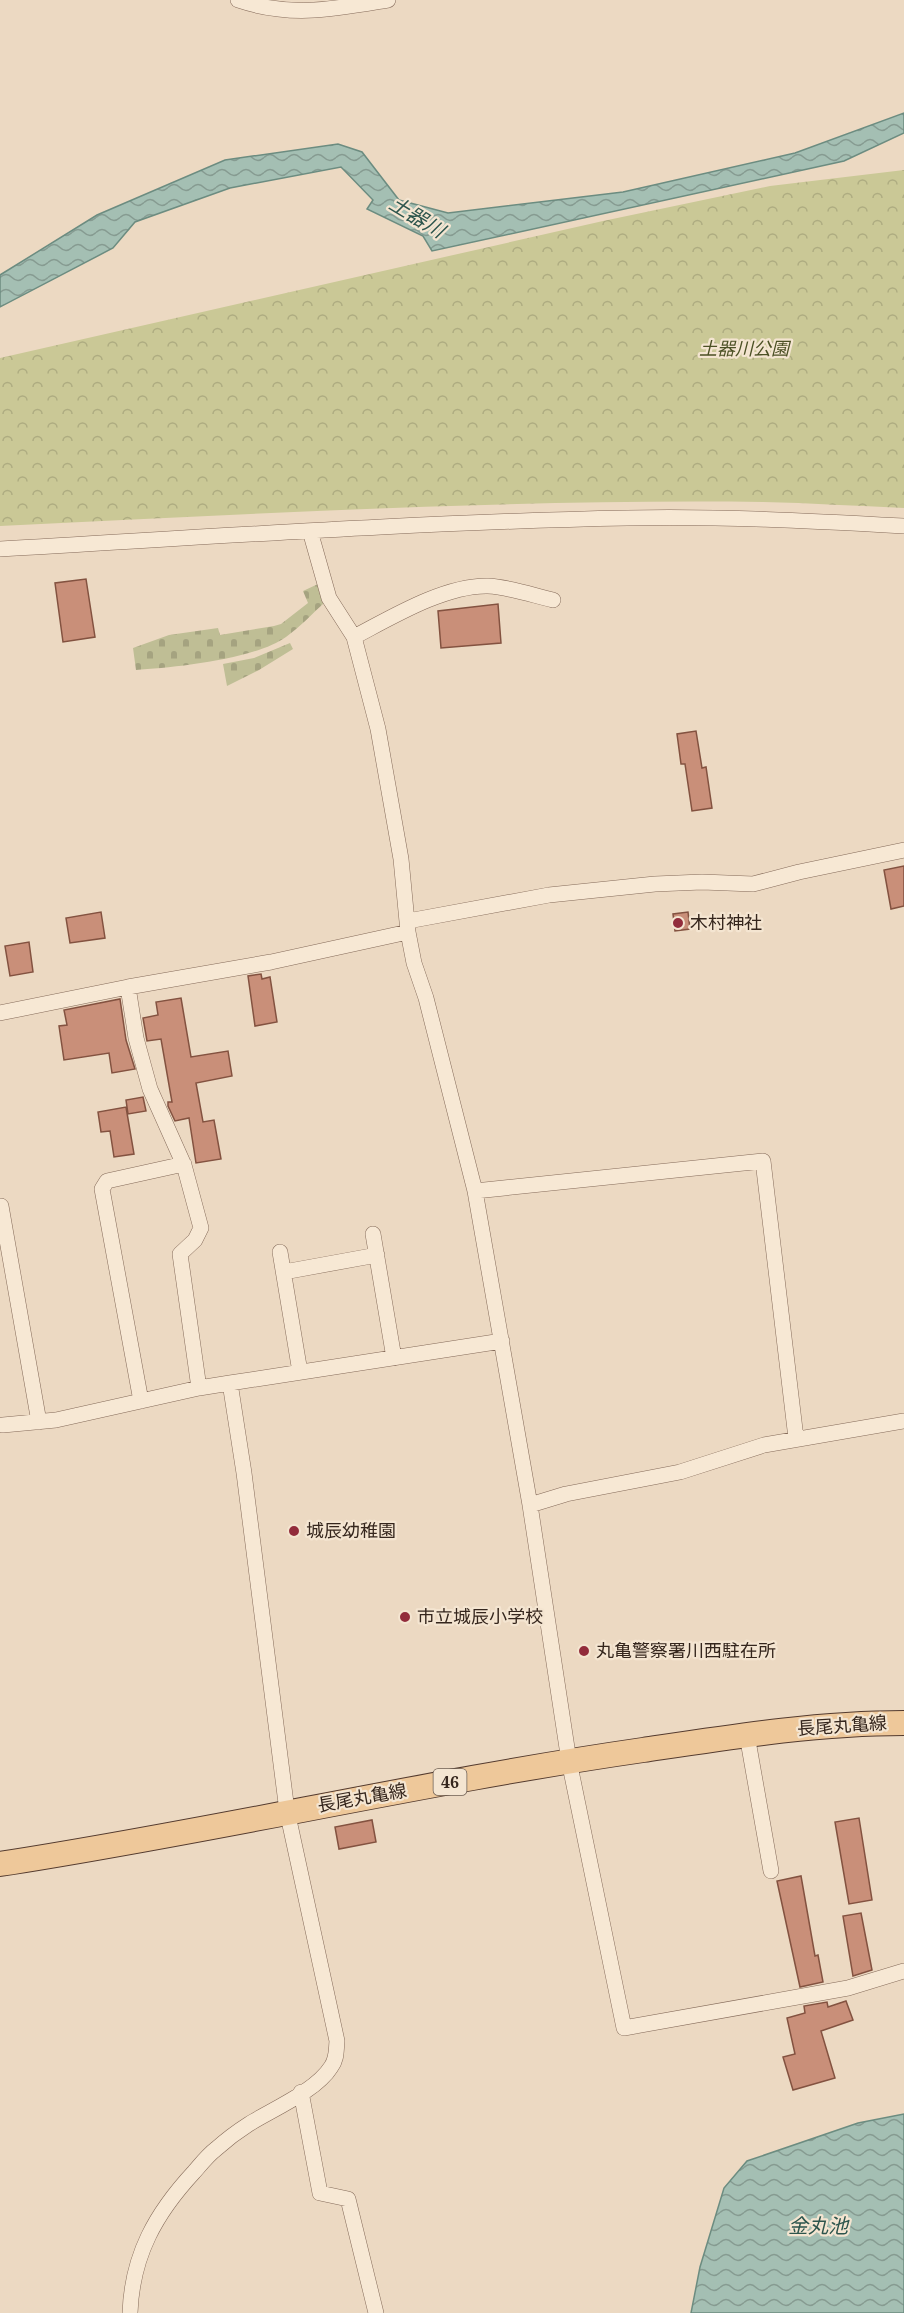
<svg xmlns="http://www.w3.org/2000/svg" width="904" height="2313" font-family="'Noto Serif','Noto Sans JP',serif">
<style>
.forest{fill:url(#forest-crowns)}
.cemetery{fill:url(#cemetery-stones)}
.water{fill:url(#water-waves);stroke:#6c8c80;stroke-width:1.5}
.building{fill:#c98f79;stroke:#835240;stroke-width:1.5}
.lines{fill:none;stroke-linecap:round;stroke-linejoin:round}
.street-casing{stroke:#856b5a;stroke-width:16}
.primary-casing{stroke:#533a2e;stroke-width:26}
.street{stroke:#f7e8d4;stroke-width:15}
.primary{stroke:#eec89a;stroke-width:24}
.poi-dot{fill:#922c3b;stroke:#f4e5d1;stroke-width:2}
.labels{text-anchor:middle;stroke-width:4.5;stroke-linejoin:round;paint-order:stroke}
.shield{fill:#f4e5d1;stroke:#6e5f53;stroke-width:1.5}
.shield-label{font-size:16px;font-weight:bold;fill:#35261d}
.park-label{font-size:18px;font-style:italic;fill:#4c5125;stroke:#f4e5d1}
.poi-label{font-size:18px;fill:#35261d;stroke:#f4e5d1;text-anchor:start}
.street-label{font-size:18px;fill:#35261d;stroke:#f4e5d1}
.water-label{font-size:20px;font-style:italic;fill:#2d554d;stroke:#f4e5d1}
</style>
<defs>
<pattern id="forest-crowns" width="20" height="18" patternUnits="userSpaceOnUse" patternTransform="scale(1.5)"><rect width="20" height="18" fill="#cac896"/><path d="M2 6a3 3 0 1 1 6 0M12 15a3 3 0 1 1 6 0" fill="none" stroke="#aeac81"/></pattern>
<pattern id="cemetery-stones" width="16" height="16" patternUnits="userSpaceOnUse" patternTransform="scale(1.5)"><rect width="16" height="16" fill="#bfbe95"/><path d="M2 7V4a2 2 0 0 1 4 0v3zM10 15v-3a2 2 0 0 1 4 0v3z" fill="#a5a380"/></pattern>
<pattern id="water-waves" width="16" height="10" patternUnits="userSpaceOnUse" patternTransform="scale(1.5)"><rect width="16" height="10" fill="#a4bfb3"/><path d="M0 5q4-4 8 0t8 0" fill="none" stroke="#869b91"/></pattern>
</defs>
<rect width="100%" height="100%" fill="#ecd9c2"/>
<!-- forest -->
<path class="forest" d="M904,170V508C857,506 810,503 763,502C509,499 254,514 0,526V358L603,221L770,186Z"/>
<!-- cemetery -->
<path class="cemetery" d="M318,584L324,603C312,614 300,627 286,637C256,659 173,668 136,670L133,648L169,635L218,628L220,635L274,626L281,624L308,603L303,591Z
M290,643L293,649L259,670L227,686L223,664L254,658Z"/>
<!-- water -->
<path class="water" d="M904,113V133L844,161L432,251L423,236L367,209L373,200L341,167L230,188L135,222L113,248L0,307V275L97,215L225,160L338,144L362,152L399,200L448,213L623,192L795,153Z
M904,2114V2313H691L700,2267L724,2188L747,2161L858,2123Z"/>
<!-- building -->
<path class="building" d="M86,579L95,637L63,642L55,583Z
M498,604L501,643L441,648L438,611Z
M696,731L702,768L706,767L712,808L692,811L685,764H681L677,734Z
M904,866V906L891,909L884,870Z
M101,912L105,938L70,943L66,918Z
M688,912L690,929L675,931L673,914Z
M29,942L33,972L10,976L5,946Z
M261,974L262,979L270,977L277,1022L255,1026L248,976Z
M181,998L191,1057L228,1051L232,1076L196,1083L203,1122L214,1120L221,1159L196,1163L189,1118L175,1121L168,1106V1102H172L161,1039L147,1041L143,1018L158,1015L156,1002Z
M120,999L126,1040L135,1069L112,1073L109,1053L64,1060L59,1026L67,1025L64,1010Z
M143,1097L146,1111L128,1114L126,1100Z
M126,1107L134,1154L114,1157L110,1131L101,1132L98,1112Z
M859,1818L872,1900L849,1904L835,1822Z
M372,1820L376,1842L339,1849L335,1827Z
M801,1876L815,1956L818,1955L823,1982L800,1987L777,1881Z
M861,1913L872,1970L853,1976L843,1916Z
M846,2001L853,2020L821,2031L835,2078L793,2090L783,2057L795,2054L787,2018L805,2013L804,2006L827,2002L828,2007Z"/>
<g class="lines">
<!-- street casing -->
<g class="street-casing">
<path id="street" d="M238,0C291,18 334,9 388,0
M310,531L329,598L354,637L378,729L401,859L408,932L414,963L426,998L475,1191L530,1505L569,1761L624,2028L848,1988L904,1971
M0,549C209,537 418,522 627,518C719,516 812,521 904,526
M354,637C392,617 445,585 488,586C509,587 532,595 553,600
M408,921L549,895L655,884L702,882L753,884L799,872L904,850
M128,987L136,1038L150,1089L184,1165L201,1228L195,1240L180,1254L199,1388L230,1383L244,1473L287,1811L337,2041C336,2051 337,2059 331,2067C316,2091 273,2109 249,2124C238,2131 226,2140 216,2149C208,2155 201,2164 194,2172C156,2213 132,2255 130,2313
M0,1013L128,987L271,962L408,932
M475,1191L763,1161L796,1438
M1,1206L39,1422
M373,1234L394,1358
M280,1252L300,1372
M284,1272L377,1255
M230,1383L502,1341
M141,1401L102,1189L107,1181L184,1164
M3,1425L56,1420L199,1388
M530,1505L566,1494L680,1472L764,1445L904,1421
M747,1735L771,1871
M301,2092L320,2193L348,2199L376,2313"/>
</g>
<!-- primary casing -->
<g class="primary-casing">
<path id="primary" d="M0,1864C215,1831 428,1781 643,1750C730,1737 817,1723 904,1723"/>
</g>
<!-- street -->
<use href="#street" class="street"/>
<!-- primary -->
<use href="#primary" class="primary"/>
</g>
<!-- markers -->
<g class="poi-dot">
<circle cx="678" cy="923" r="6"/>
<circle cx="294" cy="1531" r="6"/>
<circle cx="405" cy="1617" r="6"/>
<circle cx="584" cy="1651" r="6"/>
</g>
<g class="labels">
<!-- shield labels -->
<rect class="shield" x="433.5" y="1769" width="33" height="26" rx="4.5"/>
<g class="shield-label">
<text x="450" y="1788">46</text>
</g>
<!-- park labels -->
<g class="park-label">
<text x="744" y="355">土器川公園</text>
</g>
<!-- poi labels -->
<g class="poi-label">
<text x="690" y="929">木村神社</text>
<text x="306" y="1537">城辰幼稚園</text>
<text x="417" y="1623">市立城辰小学校</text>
<text x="596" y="1657">丸亀警察署川西駐在所</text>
</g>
<!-- street labels -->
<g class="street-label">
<text transform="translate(842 1726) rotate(-4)" y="6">長尾丸亀線</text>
<text transform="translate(362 1798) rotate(-10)" y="6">長尾丸亀線</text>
</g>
<!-- water labels -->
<g class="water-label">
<text transform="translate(417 217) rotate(31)" y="7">土器川</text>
<text x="818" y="2233">金丸池</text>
</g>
</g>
</svg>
